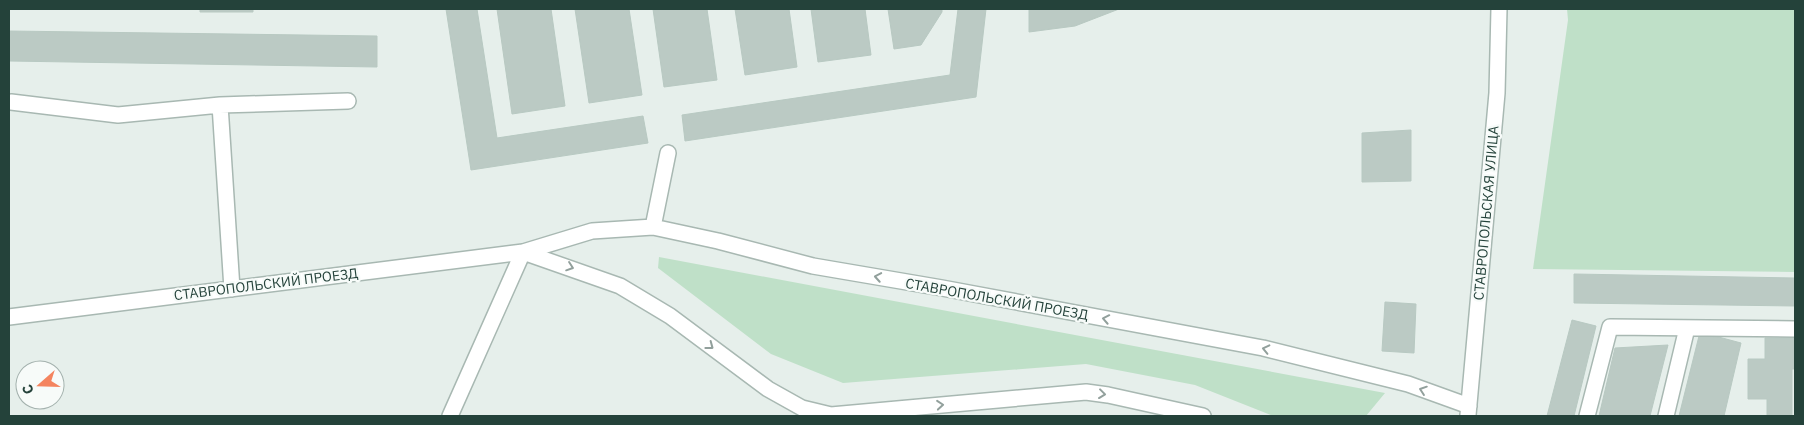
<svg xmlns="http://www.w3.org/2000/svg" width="1804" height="425" font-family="'IBM Plex Sans',sans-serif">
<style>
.green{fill:#bfe0c8}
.building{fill:#bbcac4;stroke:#b8c9c2}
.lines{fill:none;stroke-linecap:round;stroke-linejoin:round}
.minor-casing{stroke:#a8b8b2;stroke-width:18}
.minor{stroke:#fff;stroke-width:15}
.oneway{stroke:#92a09c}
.labels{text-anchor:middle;stroke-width:4.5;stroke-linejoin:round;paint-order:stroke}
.street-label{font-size:14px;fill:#24423a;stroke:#f7fbf9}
</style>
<rect width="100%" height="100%" fill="#e6efeb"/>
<!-- green -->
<path class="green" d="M1567,9H1795V272L1533,269L1568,20Z
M659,257L1385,393L1366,416H1273L1195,385L1086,364L843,383L771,354L658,268Z"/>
<!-- building -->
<path class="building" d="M200,9H253V12H200Z
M446,9H477L497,138L643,116L648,143L471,170Z
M497,9H551L565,106L512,114Z
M575,9H629L642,95L589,103Z
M653,9H707L717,80L664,87Z
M735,9H789L797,67L745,75Z
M811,9H865L871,55L818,62Z
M888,9H942V12L921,45L894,49Z
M958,9H986L976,97L685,141L682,115L950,75Z
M1029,9H1119L1075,26L1029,32Z
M9,31L377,36V67L9,61Z
M1411,130V181L1362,182V133Z
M1574,274L1795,278V306L1574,303Z
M1385,302L1416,304L1414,353L1382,351Z
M1572,320L1596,326L1574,416H1547Z
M1700,332L1741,343L1724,416H1679Z
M1765,338H1795V369H1792V416H1767V399H1748V359H1765Z
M1668,345L1650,416H1599L1615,348Z"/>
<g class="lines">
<!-- minor casing -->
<g class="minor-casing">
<path id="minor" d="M11,102L118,115L220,105L348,101
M220,105L232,289
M653,227L668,153
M523,252L620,286L670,316L768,389L802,408L831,415L1086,392L1108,395L1203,416
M9,317L523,252L592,231L653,227L718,241L813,266L942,288L1263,348L1408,384L1469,406
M1468,415L1497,93L1499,9
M450,416L523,252
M1587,416L1610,327L1795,329
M1666,416L1687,328"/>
</g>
<!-- minor -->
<use href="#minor" class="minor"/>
</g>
<!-- one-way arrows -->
<defs><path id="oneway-chevron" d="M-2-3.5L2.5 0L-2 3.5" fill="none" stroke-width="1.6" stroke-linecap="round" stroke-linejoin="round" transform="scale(1.25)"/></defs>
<g class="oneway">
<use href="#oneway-chevron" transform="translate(570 267) rotate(19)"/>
<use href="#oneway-chevron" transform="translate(878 277) rotate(-170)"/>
<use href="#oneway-chevron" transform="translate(1106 319) rotate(-169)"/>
<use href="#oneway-chevron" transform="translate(710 346) rotate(37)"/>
<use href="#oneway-chevron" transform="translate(1266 349) rotate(-167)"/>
<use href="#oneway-chevron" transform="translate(1423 390) rotate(-161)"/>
<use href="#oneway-chevron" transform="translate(1102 394) rotate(7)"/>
<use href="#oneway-chevron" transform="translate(940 405) rotate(-5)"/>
</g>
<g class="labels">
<!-- street labels -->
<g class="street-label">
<text transform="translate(1486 213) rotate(-85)" y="5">СТАВРОПОЛЬСКАЯ УЛИЦА</text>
<text transform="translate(266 284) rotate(-7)" y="5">СТАВРОПОЛЬСКИЙ ПРОЕЗД</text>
<text transform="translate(997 299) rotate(10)" y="5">СТАВРОПОЛЬСКИЙ ПРОЕЗД</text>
</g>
</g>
<!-- border -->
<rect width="1804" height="425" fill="none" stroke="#24423a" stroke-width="20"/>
<!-- north arrow -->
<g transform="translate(40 385) rotate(250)"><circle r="24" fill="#f7fbf9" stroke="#a3b1ad"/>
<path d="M0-4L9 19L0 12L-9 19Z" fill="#f4845f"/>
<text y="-8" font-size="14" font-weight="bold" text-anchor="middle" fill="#24423a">С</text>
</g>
</svg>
